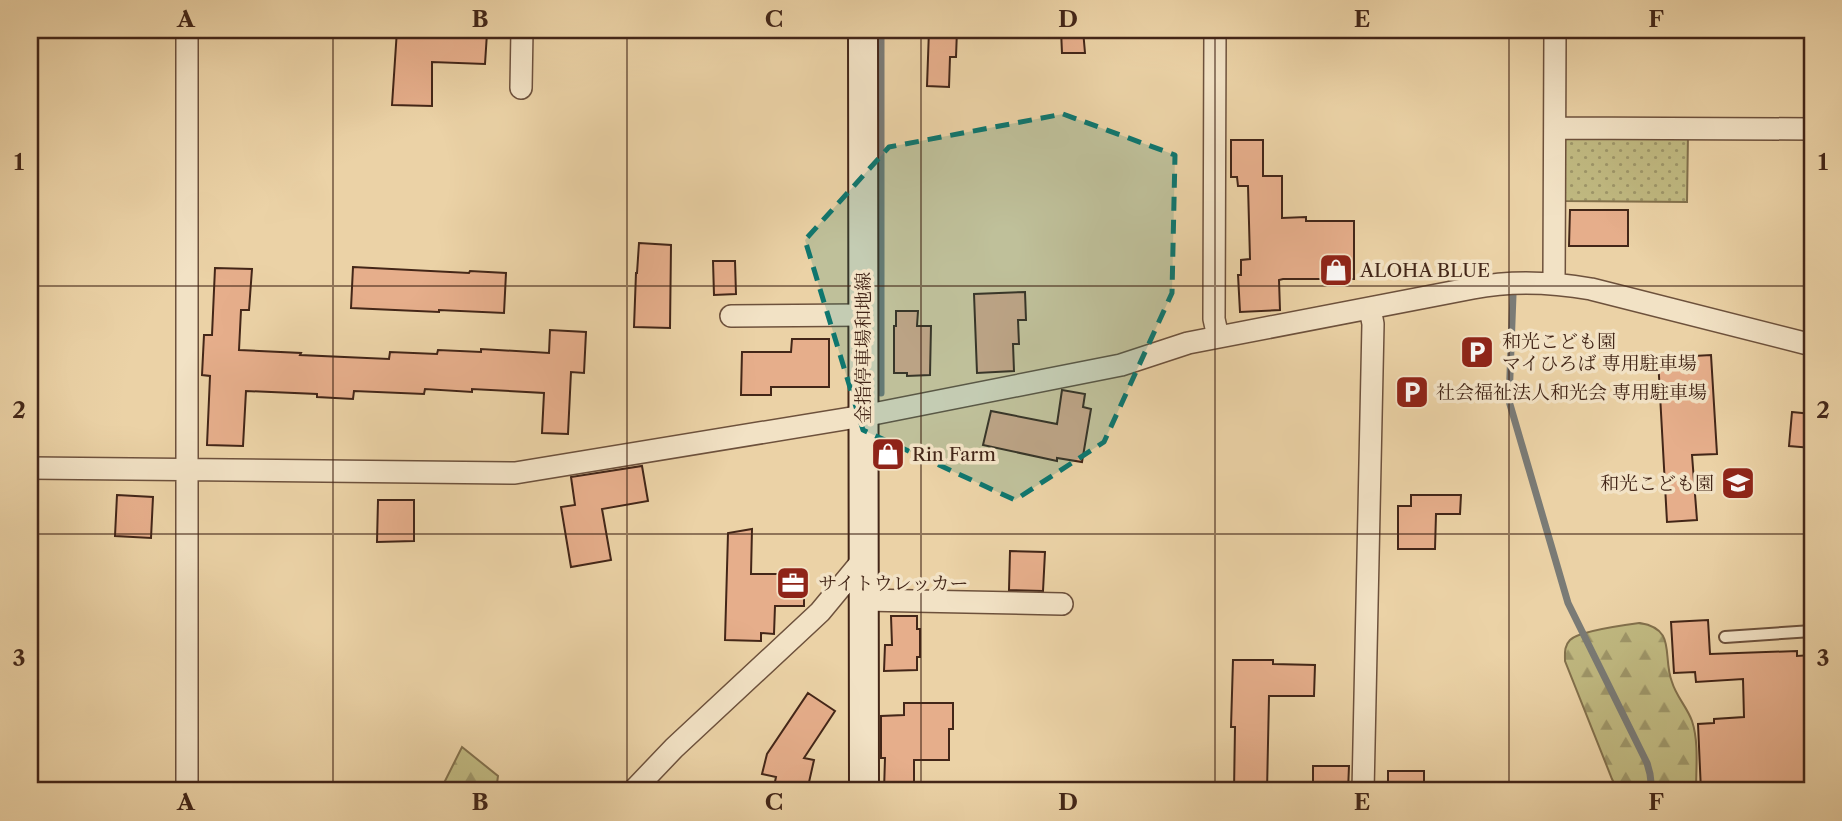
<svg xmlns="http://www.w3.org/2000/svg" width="1842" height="821" font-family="'Libre Caslon Text','Noto Serif JP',serif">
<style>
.forest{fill:url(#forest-firs);stroke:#82704c;stroke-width:2}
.park{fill:url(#park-dots);stroke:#82704c;stroke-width:2}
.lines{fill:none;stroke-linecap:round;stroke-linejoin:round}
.stream{stroke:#7a7b76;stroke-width:7}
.building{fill:#e6ae8b;stroke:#432618;stroke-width:2}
.service-casing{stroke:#6d513c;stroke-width:14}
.minor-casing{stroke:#6d513c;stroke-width:24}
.secondary-casing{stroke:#432618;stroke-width:32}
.service{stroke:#f2e2c5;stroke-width:10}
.minor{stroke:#f2e2c5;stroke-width:21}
.secondary{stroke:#f2e2c5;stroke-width:28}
.marked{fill:#0f766e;fill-opacity:0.2;stroke:#0f766e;stroke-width:5;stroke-dasharray:14 9;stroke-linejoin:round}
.grid{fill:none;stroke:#432618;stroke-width:2;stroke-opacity:0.55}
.labels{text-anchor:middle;stroke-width:7;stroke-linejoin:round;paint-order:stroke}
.poi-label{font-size:19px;fill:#432618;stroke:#f2e2c5;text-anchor:start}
.street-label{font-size:19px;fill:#432618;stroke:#f2e2c5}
.neatline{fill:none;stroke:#432618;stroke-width:2.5}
.grid-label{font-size:23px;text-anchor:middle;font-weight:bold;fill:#432618}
</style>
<defs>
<pattern id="forest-firs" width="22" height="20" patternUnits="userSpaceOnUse" patternTransform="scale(1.75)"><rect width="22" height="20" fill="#c0b981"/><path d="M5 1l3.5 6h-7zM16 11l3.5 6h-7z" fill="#9e9669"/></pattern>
<pattern id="park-dots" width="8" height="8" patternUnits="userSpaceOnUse" patternTransform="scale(1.75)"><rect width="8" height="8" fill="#c0b981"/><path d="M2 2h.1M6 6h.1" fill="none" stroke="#9e9669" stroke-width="1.8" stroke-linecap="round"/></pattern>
</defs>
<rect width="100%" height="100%" fill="#ebd2a6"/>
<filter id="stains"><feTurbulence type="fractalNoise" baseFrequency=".00286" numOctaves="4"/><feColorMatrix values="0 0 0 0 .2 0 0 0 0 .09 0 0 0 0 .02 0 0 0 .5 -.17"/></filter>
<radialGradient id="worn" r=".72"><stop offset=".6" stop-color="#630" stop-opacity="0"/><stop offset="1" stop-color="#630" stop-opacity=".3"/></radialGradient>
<!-- forest -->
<path class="forest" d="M1640,623C1677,629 1662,656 1672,682C1676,696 1687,707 1692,721C1699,742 1696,769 1696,791H1618L1612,779L1565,661C1565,653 1564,646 1570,640C1579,631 1625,625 1640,623Z
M462,747L498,776L496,791H440Z"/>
<!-- park -->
<path class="park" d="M1571,135H1688L1687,202L1565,201V140Z"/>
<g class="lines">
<!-- stream -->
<path class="stream" d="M1513,295L1509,401L1568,603L1647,763L1650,774L1652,791
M881,393V30"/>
</g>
<!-- building -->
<path class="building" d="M397,30L487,33L485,64L432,62V106L392,105Z
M929,30H957L956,57H950L949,87L927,86Z
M1061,30H1083L1085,53H1062Z
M1231,140H1263V176H1282V218L1306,217V221H1354V279H1283L1279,280L1280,310L1240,312L1238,275H1241V260L1250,259L1248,186H1238L1237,177H1231Z
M1570,210H1628V246H1569Z
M639,243L671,245L670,328L634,327L636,273H637Z
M713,261H735L736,294L714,295Z
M353,267L469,273L470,271L506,273L504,313L439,310V312L351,308Z
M215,268L252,269L249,310H241L239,350L301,353L300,355L389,359L390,352L437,354L438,350L481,352V349L549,353L550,330L586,332L584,373L571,372L568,434L542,433L544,393L472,389V392L425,389L424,394L354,391L353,399L317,397V394L246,391L243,446L207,445L210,376L202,375L204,335H212Z
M1025,292L1026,320H1018L1019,344H1013L1014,371L977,373L974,294Z
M896,311H918L917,326H931L930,375L907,376V373H894V326H896Z
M792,339H829V387H771V395H741L742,352H791Z
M1711,355L1717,454L1692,455L1697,520L1667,522L1658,358Z
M1062,390L1085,394L1083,407L1091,409L1082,462L1057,458V461L983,445L991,411L1057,424Z
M1792,412L1812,414V448L1789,446Z
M642,466L648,501L602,509L611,560L571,567L561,507L575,505L571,477Z
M117,495L153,497L151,538L115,536Z
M1411,495H1461L1460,514H1436L1435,549H1398V506H1411Z
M378,500H414V541L377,542Z
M752,529L751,574H807V592H804V606H775L774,634L761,633V641L725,640L728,533Z
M1010,551L1045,552L1043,591L1009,590Z
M891,616H917V629H920V657H917V670L884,671L885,645H892Z
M1708,620L1710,654L1797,651V656L1812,655V791H1701L1698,724L1714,723V719L1744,717L1743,679L1696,682L1695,672L1674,673L1671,622Z
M1233,660H1273V664L1315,665L1314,696H1269L1267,791H1234L1235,727H1231Z
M808,693L835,711L804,758L814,760L807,791H773L776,777L762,774L767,754Z
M904,703H953V729H949V760H914V791H884L885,758H881V716L904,715Z
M1313,766H1349L1348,791H1313Z
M1388,771H1424V791H1388Z"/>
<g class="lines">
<!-- service casing -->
<g class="service-casing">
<path id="service" d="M1725,637L1812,631"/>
</g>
<!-- minor casing -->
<g class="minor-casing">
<path id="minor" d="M1215,30L1214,319L1218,337
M521,88L522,30
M1555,128L1812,129
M1554,283L1555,30
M731,316L863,315
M30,468L515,473L863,416L1121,365L1188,343L1473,288C1513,280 1551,282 1591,289L1812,345
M863,600L1062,604
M187,791V30
M633,791L674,748L820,612L863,560
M1363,791L1373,324L1370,308"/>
</g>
<!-- secondary casing -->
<g class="secondary-casing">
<path id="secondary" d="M863,30L864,791"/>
</g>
<!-- service -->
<use href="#service" class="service"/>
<!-- minor -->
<use href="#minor" class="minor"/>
<!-- secondary -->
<use href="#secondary" class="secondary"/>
</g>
<!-- marked area -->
<path class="marked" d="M1063,114L1175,155L1172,293L1104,442L1015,500L863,430L805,240L889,147Z"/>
<!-- grid -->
<path class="grid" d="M333,30V791M627,30V791M921,30V791M1215,30V791M1509,30V791M30,286H1812M30,534H1812"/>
<!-- icons -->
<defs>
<g id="shop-square" transform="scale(1.75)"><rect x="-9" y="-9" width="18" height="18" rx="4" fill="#8f2418" stroke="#f2e2c5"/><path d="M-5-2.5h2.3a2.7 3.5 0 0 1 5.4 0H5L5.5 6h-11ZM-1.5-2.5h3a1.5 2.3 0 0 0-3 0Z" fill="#fff"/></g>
<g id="parking-square" transform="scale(1.75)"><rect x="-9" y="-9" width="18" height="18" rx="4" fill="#8f2418" stroke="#f2e2c5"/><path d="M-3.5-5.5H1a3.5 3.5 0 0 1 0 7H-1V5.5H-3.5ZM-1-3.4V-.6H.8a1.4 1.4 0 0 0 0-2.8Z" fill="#fff"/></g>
<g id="school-square" transform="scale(1.75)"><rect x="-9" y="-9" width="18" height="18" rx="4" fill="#8f2418" stroke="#f2e2c5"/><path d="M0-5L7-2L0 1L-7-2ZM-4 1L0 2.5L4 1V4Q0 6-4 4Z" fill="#fff"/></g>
<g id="office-square" transform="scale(1.75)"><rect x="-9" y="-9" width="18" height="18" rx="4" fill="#8f2418" stroke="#f2e2c5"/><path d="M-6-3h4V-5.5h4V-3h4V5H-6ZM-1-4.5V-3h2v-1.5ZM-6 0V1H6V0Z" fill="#fff"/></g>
</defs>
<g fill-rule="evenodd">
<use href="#shop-square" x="1336" y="270"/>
<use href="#parking-square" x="1477" y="352"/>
<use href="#parking-square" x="1412" y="392"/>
<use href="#shop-square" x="888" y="454"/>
<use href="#school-square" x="1738" y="483"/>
<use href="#office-square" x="793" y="583"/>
</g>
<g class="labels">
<!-- poi labels -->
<g class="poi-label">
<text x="1360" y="277">ALOHA BLUE</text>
<text x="1502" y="348">和光こども園<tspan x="1502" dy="22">マイひろば 専用駐車場</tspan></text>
<text x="1436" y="399">社会福祉法人和光会 専用駐車場</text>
<text x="912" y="461">Rin Farm</text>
<text x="1714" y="490" text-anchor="end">和光こども園</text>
<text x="818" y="590">サイトウレッカー</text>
</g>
<!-- street labels -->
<g class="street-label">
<text transform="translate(863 348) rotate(-90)" y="7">金指停車場和地線</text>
</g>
</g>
<!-- margin -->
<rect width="1842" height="821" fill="none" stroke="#ebd2a6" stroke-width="77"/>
<rect x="38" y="38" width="1766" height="744" class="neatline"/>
<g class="grid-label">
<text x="186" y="27">A</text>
<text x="480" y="27">B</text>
<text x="774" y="27">C</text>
<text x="1068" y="27">D</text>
<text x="1362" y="27">E</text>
<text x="1656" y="27">F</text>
<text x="19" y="170">1</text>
<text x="1823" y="170">1</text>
<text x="19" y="418">2</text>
<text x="1823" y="418">2</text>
<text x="19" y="666">3</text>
<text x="1823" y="666">3</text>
<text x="186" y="810">A</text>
<text x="480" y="810">B</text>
<text x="774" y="810">C</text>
<text x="1068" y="810">D</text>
<text x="1362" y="810">E</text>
<text x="1656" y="810">F</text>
</g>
<rect width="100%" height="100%" filter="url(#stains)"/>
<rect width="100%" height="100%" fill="url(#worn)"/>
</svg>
